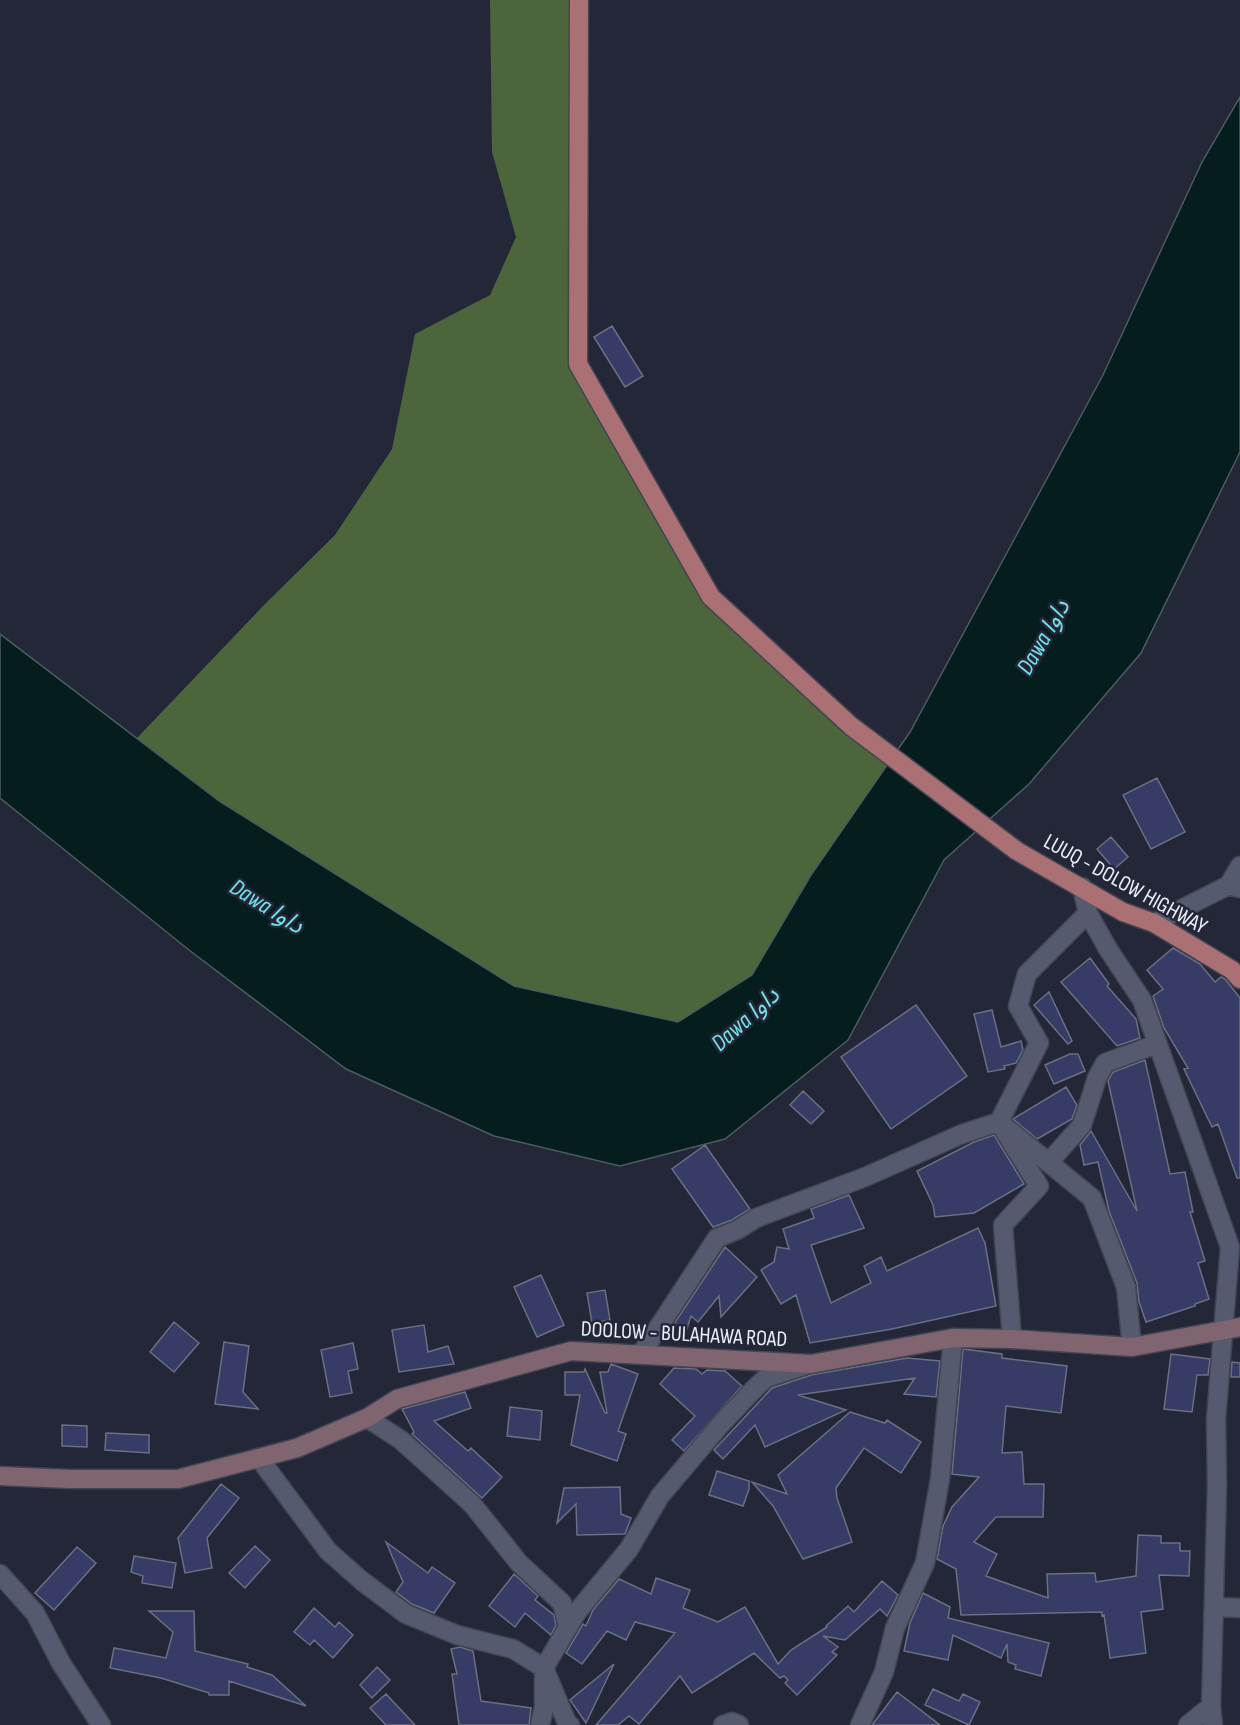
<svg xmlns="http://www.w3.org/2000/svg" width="1240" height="1725" font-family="'Sofia Sans Condensed','Noto Sans Arabic',sans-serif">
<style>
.forest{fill:#4d653a}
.water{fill:#061d1e;stroke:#4b5c60;stroke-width:1.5}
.building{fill:#363c65;stroke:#6b6f83;stroke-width:1.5}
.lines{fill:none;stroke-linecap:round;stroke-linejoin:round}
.minor-casing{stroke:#434554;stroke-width:21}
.secondary-casing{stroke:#434554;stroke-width:21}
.primary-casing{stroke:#434554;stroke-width:21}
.minor{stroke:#565a6e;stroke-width:18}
.secondary{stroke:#806571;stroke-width:18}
.primary{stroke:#aa7073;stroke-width:18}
.labels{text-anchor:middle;stroke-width:5;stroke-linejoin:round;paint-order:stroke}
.street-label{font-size:22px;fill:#eceefa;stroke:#242738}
.water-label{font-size:24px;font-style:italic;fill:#74e1e9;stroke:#242738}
</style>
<rect width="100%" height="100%" fill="#242738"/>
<!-- forest -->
<path class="forest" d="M490,0H585L584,365L715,594L895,757L811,875L752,975L678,1022L514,986L219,801L137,738L265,604L335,535L392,449L415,334L490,295L516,237L492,152Z"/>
<!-- water -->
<path class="water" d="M1240,97V452L1141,653L1029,784L944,860L848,1040L725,1139L620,1166L494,1136L346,1069L189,950L0,798V634L219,801L514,986L678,1022L752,975L811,875L910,732L1103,375L1202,162Z"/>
<!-- building -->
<path class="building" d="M612,326L643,376L625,387L594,337Z
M1157,778L1185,832L1151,849L1123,795Z
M1111,837L1128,857L1114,869L1097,849Z
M1173,948L1200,964L1215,982L1221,977L1225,979L1240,998V1178H1237L1218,1124L1212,1127L1184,1069L1188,1068L1164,1028L1153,996L1163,989L1147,970Z
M1090,958L1109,984L1107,986L1136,1019L1140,1038L1117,1046L1061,982Z
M1049,992L1072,1041L1068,1044L1034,1005Z
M916,1005L967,1076L891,1129L841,1057Z
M992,1010L1001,1047L1021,1041L1023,1050L1016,1063L1004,1066L1005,1069L988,1072L974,1014Z
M1070,1054H1078L1085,1071L1054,1084L1045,1065Z
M1145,1060L1170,1174L1185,1172L1193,1212H1190L1205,1261L1198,1263L1209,1299L1195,1304V1306L1146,1322L1139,1302L1137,1283L1109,1211L1098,1162L1084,1165L1080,1145L1091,1131L1137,1211L1108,1081L1113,1072Z
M1066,1087L1077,1105L1072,1119L1037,1139L1013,1119Z
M803,1091L824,1111L811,1124L790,1105Z
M994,1135L1024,1184L974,1213L935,1217L933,1205L917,1171L974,1142Z
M705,1145L750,1209L732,1220L713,1227L672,1169Z
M849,1195L864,1228L811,1245L831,1303L871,1283L864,1266L881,1257L887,1271L978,1228L985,1243L996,1306L892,1329L810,1343L796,1295L781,1304L761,1270L774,1262L777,1247L789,1249L783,1229L814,1218L811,1209Z
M725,1247L757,1277L721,1317L719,1296L698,1322L691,1316L684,1338L668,1333Z
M541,1275L564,1325L537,1337L514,1287Z
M605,1290L610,1320L592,1323L587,1293Z
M174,1322L199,1343L174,1372L150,1352Z
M424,1325L428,1352L448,1346L454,1364L399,1372L392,1330Z
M224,1342L249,1346L243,1392L258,1409L215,1404Z
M353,1343L358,1369L348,1371L352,1393L330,1397L321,1350Z
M963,1349L1002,1354V1358L1067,1366L1061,1413L1006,1406L1002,1453L1022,1452L1024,1484H1044L1043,1517H996L974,1542L997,1554L986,1576L1048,1598L1047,1574L1095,1573L1096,1582L1136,1576L1138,1535L1161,1536V1543H1180V1551H1190L1189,1576L1159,1575L1163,1609L1141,1612L1146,1653L1110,1658L1104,1615L1102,1616V1612L961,1615L956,1569L937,1559L943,1526L952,1507L979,1477L952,1474Z
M1171,1354L1210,1359L1208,1375H1197L1192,1412L1164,1409Z
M907,1358L940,1361L936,1397L904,1394L915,1378L798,1395L846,1410L765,1447L755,1425L723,1459L714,1450L772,1388L811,1375Z
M1232,1362L1240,1363V1377H1231Z
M611,1364L638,1374L618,1431L626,1434L617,1461L571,1445L580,1395H565V1372H584L585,1369L605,1413H607L600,1372H608Z
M674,1368L696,1369L702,1374L707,1370L725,1371L742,1386L684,1451L672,1440L695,1416L660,1384Z
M465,1392L471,1408L434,1421L468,1451L471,1448L502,1477L482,1498L412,1434L414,1432L402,1409Z
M510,1407L542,1411L540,1440L507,1436Z
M850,1412L885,1423L887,1420L921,1442L901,1473L864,1448L836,1488L837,1498L852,1542L803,1559L773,1506L752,1482L787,1494L778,1475Z
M62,1425L87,1426V1447L62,1446Z
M106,1433L149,1435V1453L105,1450Z
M717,1471L749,1481V1489L743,1506L709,1495Z
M221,1484L239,1498L207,1538L212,1568L185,1573L178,1538Z
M620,1487L621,1514L631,1518L625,1534L577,1535L576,1504L557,1523L564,1488Z
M386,1542L428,1573L432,1567L455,1583L434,1613L412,1604L396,1592L403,1582Z
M255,1546L270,1560L245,1588L229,1573Z
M77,1547L96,1563L54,1610L35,1593Z
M134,1556L176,1563L172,1588L142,1583L143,1576L131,1572Z
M514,1574L538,1596L535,1600L554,1615L556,1625L551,1635L525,1613L515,1627L489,1606Z
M656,1578L690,1590L683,1608L718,1622L745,1607L778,1664L791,1650L827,1627L826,1626L848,1606L854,1612L882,1581L898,1595L887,1616L880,1609L845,1640L823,1636L838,1647L832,1652L837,1655L797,1695L785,1683L788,1680L784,1676L780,1678L754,1653L692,1693L680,1676L639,1724L629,1716L618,1725H596L675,1633L635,1622L626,1640L607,1631L582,1664L566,1653L583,1624L586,1626L593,1610L619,1579L651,1594Z
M923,1593L950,1607L948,1618L1049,1643L1041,1676L1015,1669L1016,1665L1008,1662L1007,1644L1001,1658L953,1635L948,1660L904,1651L910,1623Z
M314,1608L335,1627L339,1622L353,1635L333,1658L314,1640L310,1645L294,1632Z
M149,1611H194L195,1651L248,1664L247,1667L272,1675L306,1706L229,1681V1695H209V1693L161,1678L110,1668L114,1648L166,1658L173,1632Z
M460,1647L473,1651L481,1701L531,1708L529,1725H459L452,1674H457L451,1649Z
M614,1664L586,1723L570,1700Z
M377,1667L390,1680L372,1698L360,1685Z
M933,1689L959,1701L963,1694L980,1702L969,1725L925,1705Z
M897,1692L940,1725H872Z
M386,1694L415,1725H386L370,1708Z"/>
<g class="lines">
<!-- minor casing -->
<g class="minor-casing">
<path id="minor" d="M1229,885L1240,866
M1082,887L1088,913L1108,949L1142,1000L1230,1247L1216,1419L1217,1485L1211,1706L1213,1725
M1154,923L1229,885L1240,888
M1049,1162L1082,1125L1097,1078L1105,1063L1157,1044
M1012,1339L1003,1225L1039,1186L999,1122L1039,1043L1018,1006L1027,974L1088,913
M641,1354L717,1238L737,1230L756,1218L865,1177L962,1134L999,1122L1092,1198L1126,1287L1132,1347
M367,1418L401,1440L472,1504L519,1563L562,1603L568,1626
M259,1458L328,1551L362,1581L406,1614L457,1635L513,1649L544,1668L567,1723L570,1725
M0,1574L35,1613L61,1663L101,1725
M1214,1607L1240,1608
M540,1725L544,1707V1668L577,1612L629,1549L660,1496L721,1424L756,1387L766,1378L809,1364
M723,1725L732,1722L739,1725
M860,1725L884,1672L895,1628L925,1563L940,1479L953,1338
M1188,1725L1211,1706"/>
</g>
<!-- secondary casing -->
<g class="secondary-casing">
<path id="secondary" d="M0,1476L70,1479H178L297,1448L367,1418L397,1399L571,1351L811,1364L953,1338L1012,1339L1132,1347L1240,1327"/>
</g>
<!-- primary casing -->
<g class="primary-casing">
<path id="primary" d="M579,0L578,364L711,597L851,726L1017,851L1123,912L1154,923L1232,970L1240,979"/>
</g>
<!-- minor -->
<use href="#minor" class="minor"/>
<!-- secondary -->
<use href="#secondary" class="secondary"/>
<!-- primary -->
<use href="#primary" class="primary"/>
</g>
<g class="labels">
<!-- street labels -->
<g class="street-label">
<text transform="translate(1126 883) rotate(29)" y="8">LUUQ - DOLOW HIGHWAY</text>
<text transform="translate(684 1333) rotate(3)" y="8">DOOLOW - BULAHAWA ROAD</text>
</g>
<!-- water labels -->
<g class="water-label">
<text transform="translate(1043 637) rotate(-60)" y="8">Dawa داوا</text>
<text transform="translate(267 906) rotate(32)" y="8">Dawa داوا</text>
<text transform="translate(745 1019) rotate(-42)" y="8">Dawa داوا</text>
</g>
</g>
</svg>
